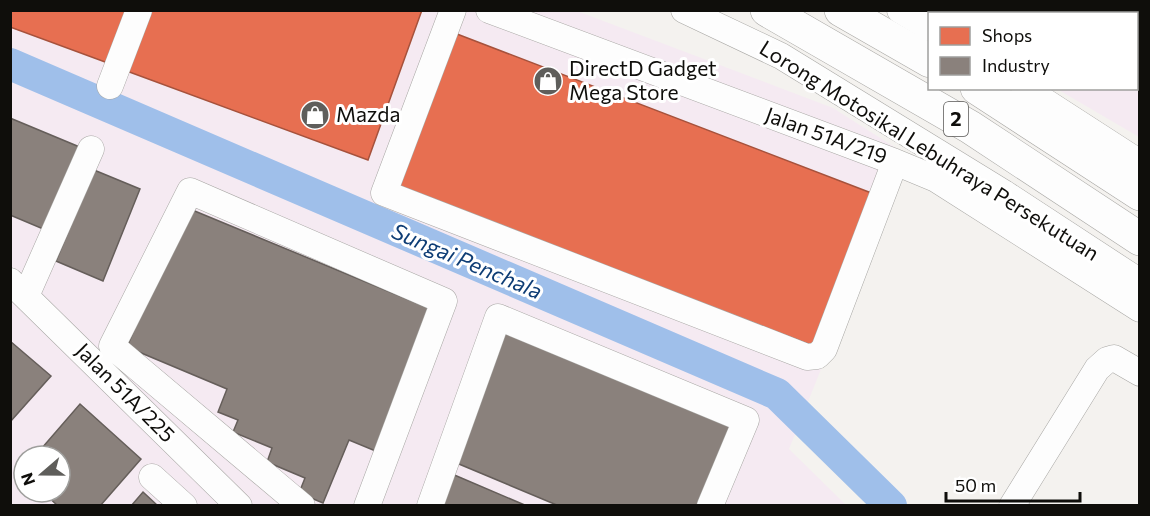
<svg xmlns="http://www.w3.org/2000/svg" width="1150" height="516" font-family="Commissioner,sans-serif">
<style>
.industrial{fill:#f5eaf2;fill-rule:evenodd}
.shops{fill:#e76f51;stroke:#a6523c;stroke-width:1.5}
.industry{fill:#8a817c;stroke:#655e5a;stroke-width:1.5}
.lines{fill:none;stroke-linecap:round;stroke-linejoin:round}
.river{stroke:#9fbfea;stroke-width:32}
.minor-casing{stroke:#a8a7a4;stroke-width:27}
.highway-casing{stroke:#a8a7a4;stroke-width:34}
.minor{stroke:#fdfdfd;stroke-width:26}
.highway{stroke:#fdfdfd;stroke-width:33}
.labels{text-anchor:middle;stroke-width:6;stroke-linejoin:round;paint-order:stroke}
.shield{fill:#fff;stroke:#575654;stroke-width:1.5}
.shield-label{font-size:20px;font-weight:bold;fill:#0f0e0b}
.poi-label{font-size:21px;fill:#0f0e0b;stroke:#fff;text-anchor:start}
.street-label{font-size:21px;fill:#0f0e0b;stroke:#fff}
.water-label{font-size:22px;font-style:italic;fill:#0e3d75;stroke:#fff}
</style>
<rect width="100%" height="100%" fill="#f4f2ef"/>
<!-- industrial -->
<path class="industrial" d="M1055,10L1063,13L930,14L925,11Z
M10,11H577L833,108L907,155L789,449L846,505H11ZM24,456H60V492H24Z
M1137,37H1140L1139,137L1057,89L1136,88Z"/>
<!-- shops -->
<path class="shops" d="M10,10H135L116,66L10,27Z
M145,10H422L368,160L124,70Z
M457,34L874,194L816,347L399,187Z"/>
<!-- industry -->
<path class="industry" d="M10,118L82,148L48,231L10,215Z
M94,170L140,189L103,281L56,261Z
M185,207L436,311L378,452L349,440L323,503L299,493L305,478L267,462L272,448L233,432L238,420L218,412L227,389L127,347Z
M503,324L735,422L701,506H559L447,459Z
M10,341L51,376L10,422Z
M80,404L141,459L100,506H58L43,492H60V456H35Z
M452,474L527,506H439Z
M143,492L158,506H131Z"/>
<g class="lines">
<!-- river -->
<path class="river" d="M10,64L777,394L891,506"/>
<!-- minor casing -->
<g class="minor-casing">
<path id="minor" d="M453,10L384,193L807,357L817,356L824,349L895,162
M489,10L895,162L936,179L1140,309
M684,10L781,56L1004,193L1140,282
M900,10L930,28
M110,86L139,10
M1024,88L1140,163
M10,281L239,506
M26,296L91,149
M152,477L184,506
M302,506L112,346L190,191L444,301L367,506
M430,506L498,317L746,420L710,506
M1012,506L1097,369L1107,360L1114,358L1140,373"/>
</g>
<!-- highway casing -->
<g class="highway-casing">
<path id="highway" d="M767,10L970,127L1140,239
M841,10L930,61
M977,88L1140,194"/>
</g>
<!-- minor -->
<use href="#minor" class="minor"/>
<!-- highway -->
<use href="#highway" class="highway"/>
</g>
<!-- icons -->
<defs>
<g id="shop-disc" transform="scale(1.5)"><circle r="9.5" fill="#5f5e5b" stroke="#fff"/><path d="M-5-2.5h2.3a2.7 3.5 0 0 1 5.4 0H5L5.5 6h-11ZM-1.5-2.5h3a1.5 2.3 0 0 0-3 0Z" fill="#fff"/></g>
</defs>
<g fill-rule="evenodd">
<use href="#shop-disc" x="548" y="81"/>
<use href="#shop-disc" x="315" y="115"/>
</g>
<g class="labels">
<!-- shield labels -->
<rect class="shield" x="944" y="102" width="24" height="34" rx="4.5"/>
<g class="shield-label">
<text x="956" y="126">2</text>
</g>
<!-- poi labels -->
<g class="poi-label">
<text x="569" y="76">DirectD Gadget<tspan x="569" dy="24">Mega Store</tspan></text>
<text x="336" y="122">Mazda</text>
</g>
<!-- street labels -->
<g class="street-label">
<text transform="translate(826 136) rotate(20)" y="7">Jalan 51A/219</text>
<text transform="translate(929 151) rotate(32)" y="7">Lorong Motosikal Lebuhraya Persekutuan</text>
<text transform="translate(125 393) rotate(45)" y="7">Jalan 51A/225</text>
</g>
<!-- water labels -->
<g class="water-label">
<text transform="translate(467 261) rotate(23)" y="8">Sungai Penchala</text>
</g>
</g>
<!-- border -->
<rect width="1150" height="516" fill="none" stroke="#0f0e0b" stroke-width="24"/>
<!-- legend -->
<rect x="928" y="12" width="210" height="78" fill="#ffffff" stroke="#9f9f9d" stroke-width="1.5"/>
<rect x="940" y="27" width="30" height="18" fill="#e76f51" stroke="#9f9f9d" stroke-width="1.5"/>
<text x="982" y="42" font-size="18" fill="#0f0e0b">Shops</text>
<rect x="940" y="57" width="30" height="18" fill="#8a817c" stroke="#9f9f9d" stroke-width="1.5"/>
<text x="982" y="72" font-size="18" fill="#0f0e0b">Industry</text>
<!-- north arrow -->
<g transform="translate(42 474) rotate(250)"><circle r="28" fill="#ffffff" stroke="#9f9f9d" stroke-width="1.5"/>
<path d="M0-4.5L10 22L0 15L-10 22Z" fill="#5f5e5b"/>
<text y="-9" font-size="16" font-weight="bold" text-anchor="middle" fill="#0f0e0b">N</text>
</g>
<!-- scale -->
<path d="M946 492v9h134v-9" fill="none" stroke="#0f0e0b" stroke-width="3"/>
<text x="955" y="492" font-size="18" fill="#0f0e0b" stroke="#ffffff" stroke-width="4.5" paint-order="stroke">50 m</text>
</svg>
